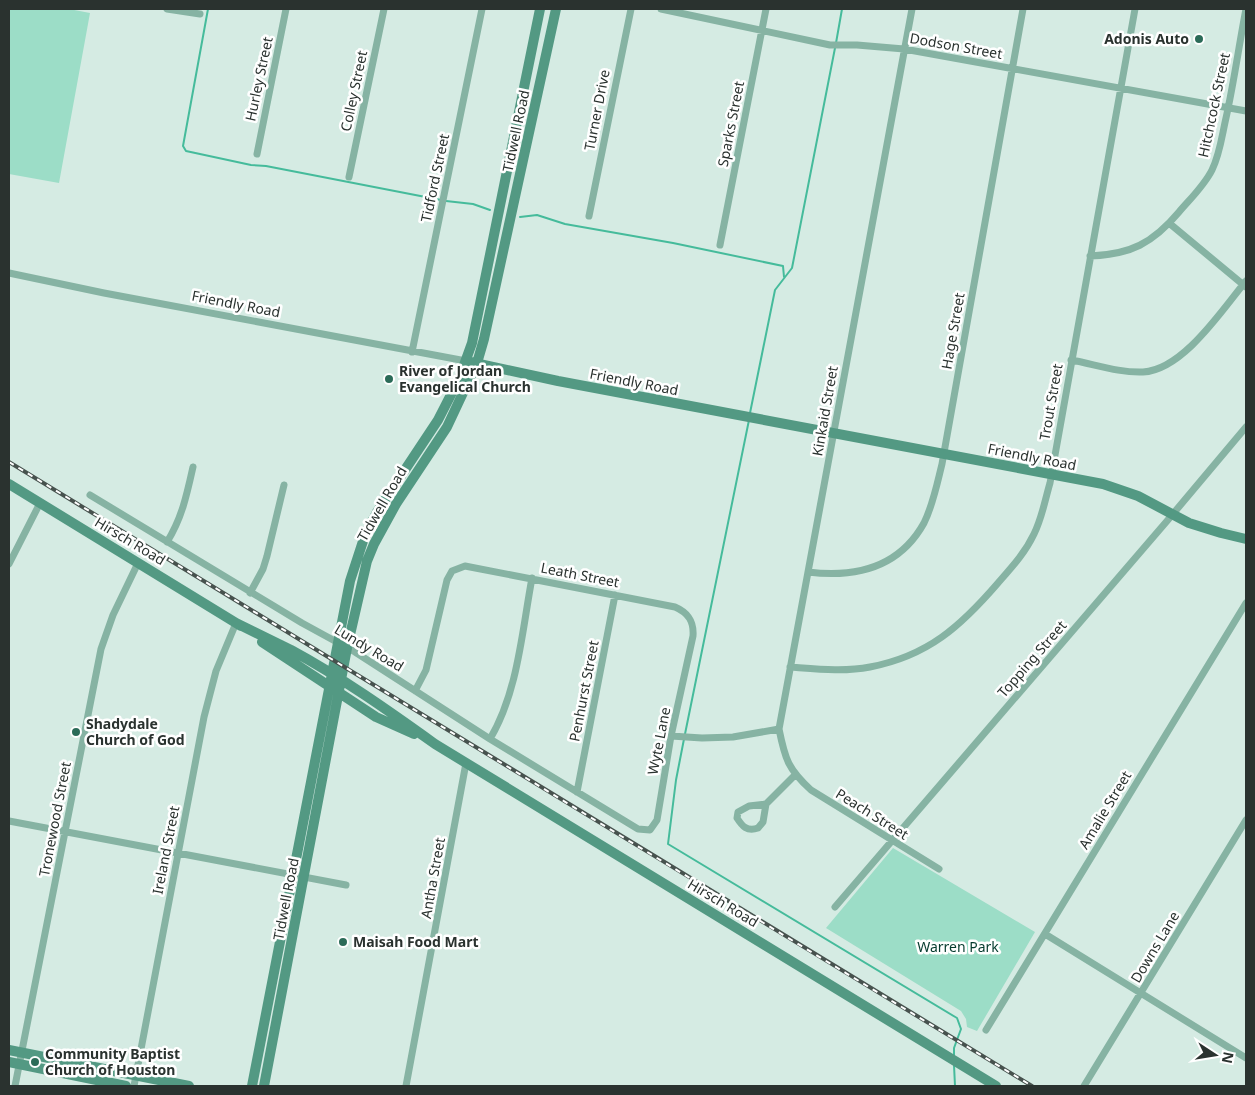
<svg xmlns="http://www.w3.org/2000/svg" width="1255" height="1095" font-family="'Noto Sans',sans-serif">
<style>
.green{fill:#9cddc7}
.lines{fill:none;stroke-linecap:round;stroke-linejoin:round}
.stream{stroke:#45bb9b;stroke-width:2}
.street{stroke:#86b3a3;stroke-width:7}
.secondary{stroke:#539983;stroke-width:10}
.rail-casing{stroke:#47524e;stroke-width:4}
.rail{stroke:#fff;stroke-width:2;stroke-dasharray:5.5;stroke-linecap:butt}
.poi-dot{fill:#2b6b58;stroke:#fff;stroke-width:2}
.labels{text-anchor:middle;stroke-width:5;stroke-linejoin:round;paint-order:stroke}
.poi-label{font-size:14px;font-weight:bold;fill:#2a322f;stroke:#fff;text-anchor:start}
.street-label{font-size:14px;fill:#2a322f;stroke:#fff}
.park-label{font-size:14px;fill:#053b2e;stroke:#fff}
</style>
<rect width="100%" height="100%" fill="#d5ebe3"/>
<!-- green -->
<path class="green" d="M9,9H69L90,13L59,183L9,174Z
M893,848L1035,932L977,1031L967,1027L966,1019L961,1011L826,928Z"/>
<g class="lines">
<!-- stream -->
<path class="stream" d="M208,9L183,146L186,151L251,165L266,166L441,200
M836,43L842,9
M446,201L473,204L490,210
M520,217L537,215L565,224L673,243L783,266L784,277
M750,413L775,290L792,268L835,48
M685,734L749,420
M684,739L676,780L668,844L957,1018L961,1029L954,1048V1055
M954,1065L955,1086"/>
<!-- street -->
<path class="street" d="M167,9L200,14
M661,9L830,45H857L904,49L1246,111
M912,9L779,729C785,759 788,769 811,790L939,869
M257,154L286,9
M349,177L384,9
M589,216L631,9
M1169,223L1246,287
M720,245L766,9
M1090,256C1130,255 1153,243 1179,212C1190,199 1204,186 1212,170C1220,154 1222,135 1226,118C1234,82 1239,45 1246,9
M9,273L104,293L466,361
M412,352L482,9
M1071,360C1094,364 1119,373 1143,372C1183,370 1222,310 1246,281
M90,495L302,623L355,652L490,739L638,829L650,830L657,820L671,736L693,636C694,622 689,613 675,607L465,566L452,571L447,580L426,670L415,691
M167,542C182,518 187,494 193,467
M9,564L40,503
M808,572C856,578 899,568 924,523C933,505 937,484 942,464L1023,9
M250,593L263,569L267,556L284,485
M790,667C817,669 844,672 870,667C928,656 961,626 998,583C1012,567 1025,553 1034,534C1042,518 1045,500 1050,483L1135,9
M671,736L702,738L733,737L779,729
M490,739C518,692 522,631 532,578
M577,792L615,595
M766,804L749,806L738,812L737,818C742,826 747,832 758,828L763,822L766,804L795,775
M9,821L346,885
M835,907L1167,521L1246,427
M1045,934L1246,1058
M986,1030L1246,603
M15,1086L101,649L113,615L138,563
M134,1086L204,717L216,671L236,623
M406,1086L466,763
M1084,1086L1246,820"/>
<!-- secondary -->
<path class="secondary" d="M470,362L558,381L1103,484L1138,496L1189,523L1221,533L1246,539
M9,484L241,626
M236,623C254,632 273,641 291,650C341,677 389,711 435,744L996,1086
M262,642L376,717L414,734
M9,1050L189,1086
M9,1062L126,1086
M252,1086L350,581L365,535L377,512L438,420L459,379L472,343L540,9
M264,1086L347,648L367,561L374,544L396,504L447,427L477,363L484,339L556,9"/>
<!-- rail casing -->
<g class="rail-casing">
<path id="rail" d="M9,462C350,670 690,879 1032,1086"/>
</g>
<!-- rail -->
<use href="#rail" class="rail"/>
</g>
<!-- markers -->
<g class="poi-dot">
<circle cx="1199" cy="39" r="5"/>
<circle cx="389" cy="379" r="5"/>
<circle cx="76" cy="732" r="5"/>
<circle cx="343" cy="942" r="5"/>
<circle cx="35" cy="1062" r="5"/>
</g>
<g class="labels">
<!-- poi labels -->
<g class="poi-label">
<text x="1189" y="44" text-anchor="end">Adonis Auto</text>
<text x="399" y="376">River of Jordan<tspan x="399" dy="16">Evangelical Church</tspan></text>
<text x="86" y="729">Shadydale<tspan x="86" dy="16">Church of God</tspan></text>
<text x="353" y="947">Maisah Food Mart</text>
<text x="45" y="1059">Community Baptist<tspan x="45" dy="16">Church of Houston</tspan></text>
</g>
<!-- street labels -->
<g class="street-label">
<text transform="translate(956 46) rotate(10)" y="5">Dodson Street</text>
<text transform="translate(259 79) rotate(-78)" y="5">Hurley Street</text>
<text transform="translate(354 91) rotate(-78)" y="5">Colley Street</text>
<text transform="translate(1214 105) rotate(-78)" y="5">Hitchcock Street</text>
<text transform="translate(597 110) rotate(-79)" y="5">Turner Drive</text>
<text transform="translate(731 124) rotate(-79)" y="5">Sparks Street</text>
<text transform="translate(516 131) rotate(-78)" y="5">Tidwell Road</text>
<text transform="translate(435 178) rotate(-78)" y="5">Tidford Street</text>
<text transform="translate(236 304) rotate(11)" y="5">Friendly Road</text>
<text transform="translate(953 331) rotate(-80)" y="5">Hage Street</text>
<text transform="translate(634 382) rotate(11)" y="5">Friendly Road</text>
<text transform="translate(1051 402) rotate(-80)" y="5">Trout Street</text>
<text transform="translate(825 411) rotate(-80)" y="5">Kinkaid Street</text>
<text transform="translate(1032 457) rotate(11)" y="5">Friendly Road</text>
<text transform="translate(382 504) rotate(-60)" y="5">Tidwell Road</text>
<text transform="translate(130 541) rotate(31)" y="5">Hirsch Road</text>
<text transform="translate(580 575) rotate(11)" y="5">Leath Street</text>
<text transform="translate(369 648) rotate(31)" y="5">Lundy Road</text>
<text transform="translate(1032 659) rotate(-49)" y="5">Topping Street</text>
<text transform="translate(584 691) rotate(-79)" y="5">Penhurst Street</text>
<text transform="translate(659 741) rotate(-79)" y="5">Wyte Lane</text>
<text transform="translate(1105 810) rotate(-59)" y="5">Amalie Street</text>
<text transform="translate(872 814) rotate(32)" y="5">Peach Street</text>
<text transform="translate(55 819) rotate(-79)" y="5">Tronewood Street</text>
<text transform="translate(166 850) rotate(-79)" y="5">Ireland Street</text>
<text transform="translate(433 878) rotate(-80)" y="5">Antha Street</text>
<text transform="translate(286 899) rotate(-79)" y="5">Tidwell Road</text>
<text transform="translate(723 903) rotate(31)" y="5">Hirsch Road</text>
<text transform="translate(1155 947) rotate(-59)" y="5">Downs Lane</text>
</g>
<!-- park labels -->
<g class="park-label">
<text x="958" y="952">Warren Park</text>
</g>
</g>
<!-- border -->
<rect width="1255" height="1095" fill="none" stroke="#2a322f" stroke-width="20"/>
<!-- north arrow -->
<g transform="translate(1215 1055) rotate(102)" stroke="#ffffff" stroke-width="4" paint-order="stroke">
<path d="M0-4L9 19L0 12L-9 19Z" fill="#2a322f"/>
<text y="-8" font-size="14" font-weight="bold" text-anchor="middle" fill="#2a322f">N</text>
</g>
</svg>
